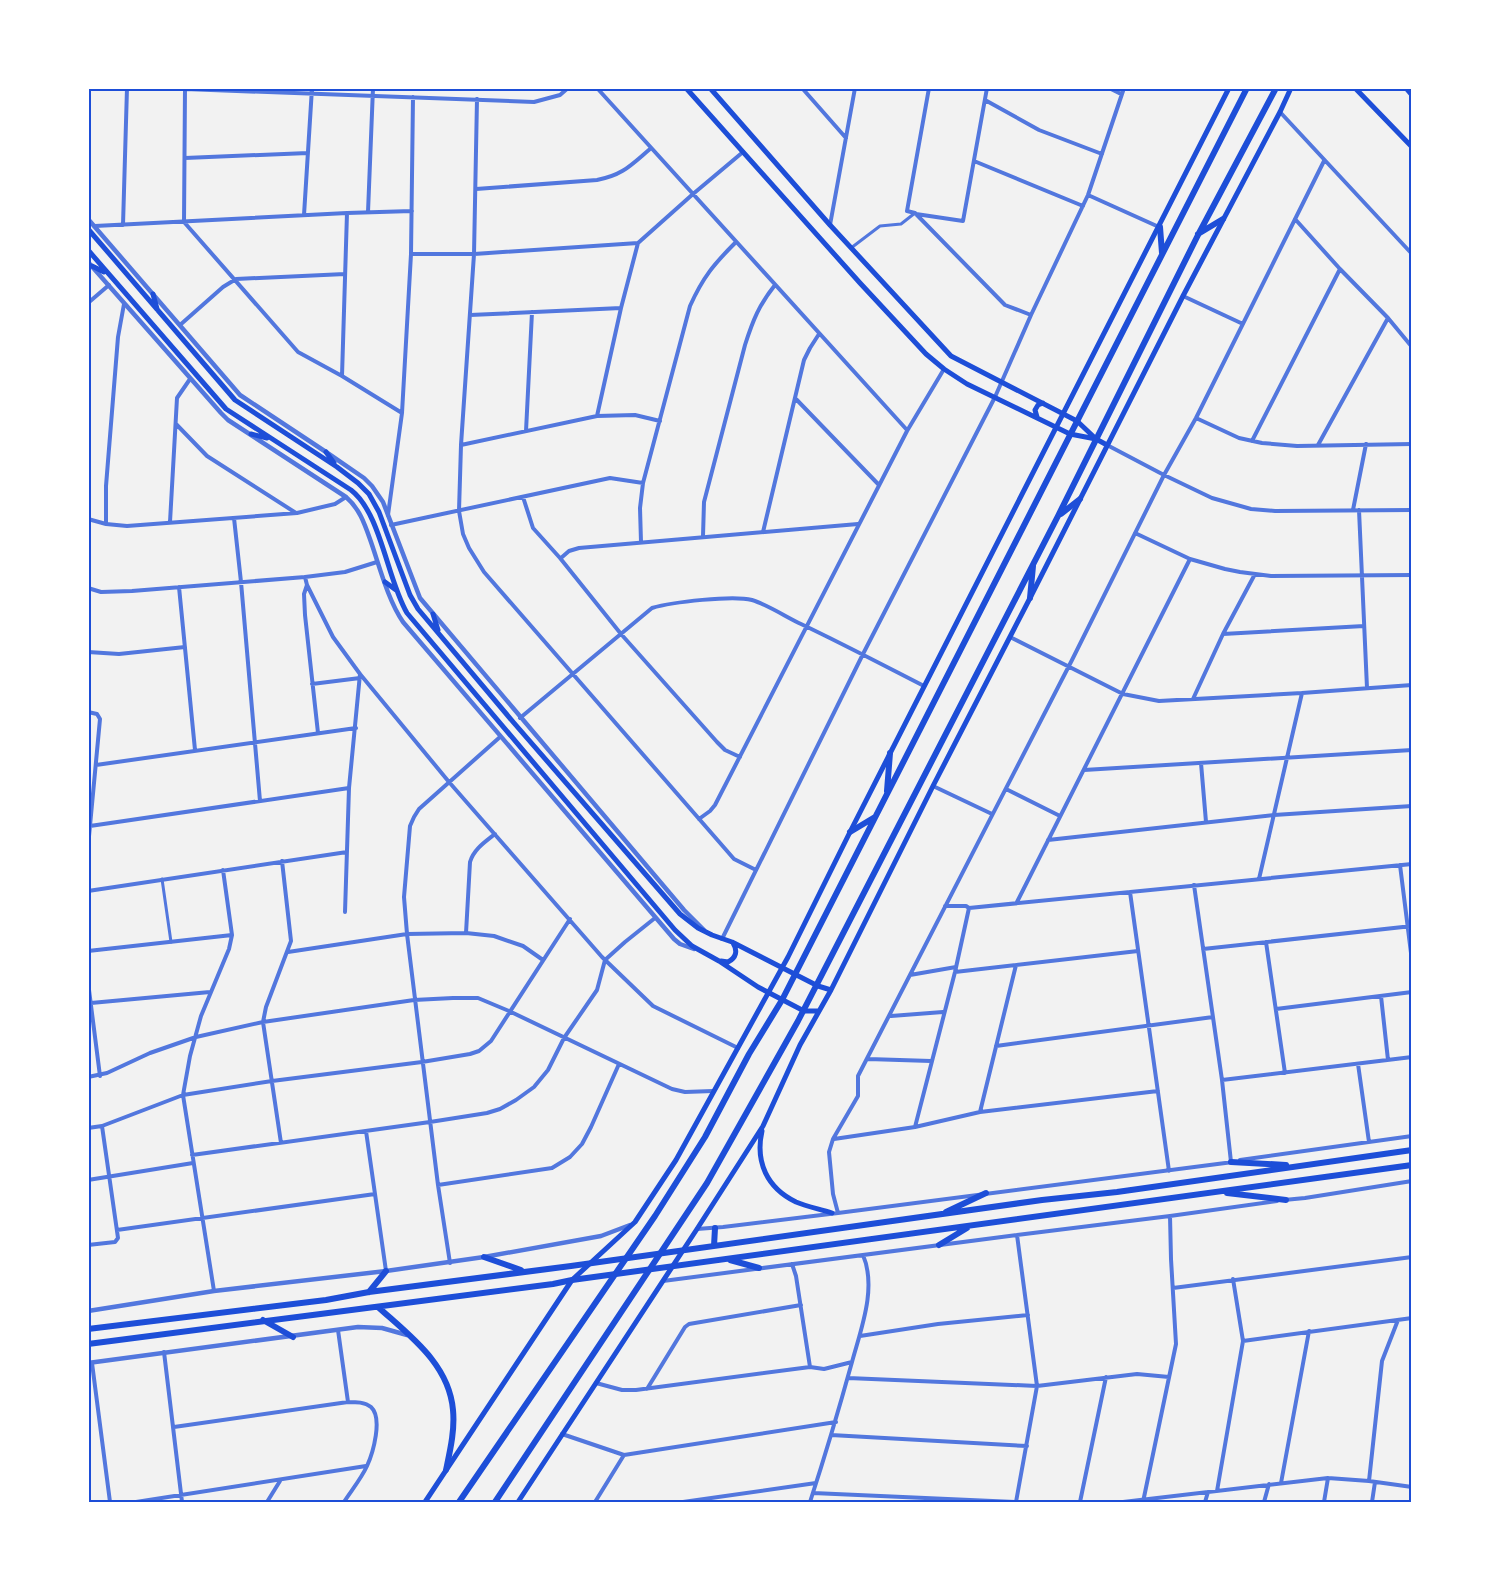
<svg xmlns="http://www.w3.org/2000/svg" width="1500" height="1591" font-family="Rubik,sans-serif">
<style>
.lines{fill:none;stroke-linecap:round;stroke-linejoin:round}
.pedestrian{stroke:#5277de;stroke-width:3}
.minor{stroke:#5277de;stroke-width:4}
.tertiary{stroke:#5277de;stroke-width:4.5}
.secondary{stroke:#1d4ed8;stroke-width:5}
.primary{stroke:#1d4ed8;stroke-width:6}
.trunk{stroke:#1d4ed8;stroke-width:6}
.neatline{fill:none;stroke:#1d4ed8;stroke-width:2}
</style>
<rect width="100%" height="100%" fill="#f2f2f2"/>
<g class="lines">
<!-- pedestrian -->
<path class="pedestrian" d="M851,248L880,226L901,224L915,213
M162,879L171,942"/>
<!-- minor -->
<path class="minor" d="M185,88L184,222L298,352L342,376L402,413
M597,88L907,430
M802,88L846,138
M929,88L907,211L915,213L1005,305L1031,315
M1109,88L1121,94
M185,89L534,102L560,95L568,88
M477,99L474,254L461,445L459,511L463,534L469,548L484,572L734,859L756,870
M985,100L1039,130L1102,154
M1280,112L1412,254
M185,158L308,153
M974,161L1083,206
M476,189L597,180C623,175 631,165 650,149
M1088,195L1159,227
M368,212L373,88
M916,214L963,221L987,88
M304,215L312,88
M1295,219L1340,269L1388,318L1412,347
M123,225L127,88
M830,225L855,88
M95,226L347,213L412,211
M411,254H474L638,243L693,194L743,152
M1183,296L1243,324
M88,303L109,285
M470,315L621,308
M180,325L223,287L236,279L345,274
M342,376L347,213
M795,398L879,485
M597,416L621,308L638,243
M1196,418L1239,438L1262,443L1297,446L1412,444
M176,424L207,456L296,513
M526,431L532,312
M1252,441L1340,269
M461,445L597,416L635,415L660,421
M1107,445L1164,475L1212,498L1251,509L1275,511L1412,510
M1318,445L1388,318
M523,497L533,528L560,558L621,634L717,742L725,750L740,757
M1353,510L1366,444
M1359,510L1367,688
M388,515L402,413L411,254L413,97
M234,518L241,582L260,801
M88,519L106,524L127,526L297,513L335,504L346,497
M170,522L177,398L190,379
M106,523V486L118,337L124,304
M391,525L610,478L643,483
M763,532L804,360L810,348L819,334
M1135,533L1190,559L1225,569L1240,572L1271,576L1412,575
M703,536L704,502L745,345C753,320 759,305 775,285
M641,542L640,508L643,483L690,306C703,277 714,264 736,242
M561,558L569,551L579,548L858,524
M305,577L307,585L333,637L360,674L449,782L602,957L653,1006L738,1048
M307,585L304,594L305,615L318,733
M179,587L195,750
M88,588L101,592L132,591L305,577L345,572L377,562
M1223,634L1364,626
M1010,637L1123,694L1159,701L1302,693L1412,685
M88,652L119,654L185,647
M312,684L360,678
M1193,699L1223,634L1255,574
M88,712L97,714L100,719L88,847
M520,718L652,608C672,602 733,595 752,600C766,604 788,618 801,624C843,644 883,665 924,686
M1201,763L1206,822
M96,765L356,728
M1084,770L1412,750
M933,786L992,814
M1006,789L1060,816
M699,819L710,811L715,805L907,431L944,369
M90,826L349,788
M1048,840L1274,815L1412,806
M1400,865L1412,961
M1259,879L1302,693
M1194,885L1222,1080L1231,1162
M88,891L347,852
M1130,892L1169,1171
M1017,902L1190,559
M945,906H966L969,908
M345,912L349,788L360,674
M466,933L470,862C474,849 485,842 495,834
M722,939L863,654L995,397L1031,315L1088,195L1124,88
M1266,942L1285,1073
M1203,949L1412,926
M88,951L232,935
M288,952L407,934L466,933L494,936L523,946L543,960
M955,972L1138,951
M910,975L956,967
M88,982L100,1076
M1381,996L1388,1060
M91,1003L210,992
M1276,1009L1412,992
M891,1016L943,1012
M996,1046L1213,1017
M868,1059L931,1061
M1358,1064L1369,1142
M88,1077L107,1073L150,1053L196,1037L263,1022L414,1000L453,998H478L509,1011L672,1089L685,1092L713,1091
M1222,1080L1412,1057
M980,1112L1016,965
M915,1127L955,972L969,908L1412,864
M88,1128L102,1126L183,1095L272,1081L422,1062L470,1054L479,1051L491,1041L570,919
M366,1131L386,1271
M834,1139L915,1127L980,1112L1158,1091
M281,1143L263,1022L266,1007L291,941L282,861
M192,1155L430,1122L487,1113L500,1109L516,1100L534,1087L548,1070L564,1038L597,990L605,960L625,942L655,918
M1240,1160L1412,1136
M88,1180L193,1163
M438,1185L552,1168L570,1157L582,1144L591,1127L619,1064
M1284,1200L1305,1198L1412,1181
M838,1213L833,1194L829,1152L833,1139L858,1096V1076L1072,660L1164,475L1196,418L1324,161
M697,1229L723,1227L838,1213L1233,1162
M117,1230L375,1194
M88,1245L115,1242L118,1238L102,1126
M450,1263L438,1185L407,934L404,897L410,826L414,817L419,809L500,737
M792,1264L796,1276L810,1367
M663,1281L1017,1235L1170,1216L1277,1201
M1173,1288L1412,1257
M214,1291L183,1095L190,1056L201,1016L229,949L232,935L223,870
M338,1330L348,1402
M860,1336L938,1324L1028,1315
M1243,1341L1412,1318
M164,1352L182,1502
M92,1363L110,1502
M848,1378L1037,1386L1137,1374L1169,1377
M596,1383L622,1390H636L810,1367L824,1369L852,1362
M647,1389L685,1327L689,1324L801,1305
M174,1427L348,1402C356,1402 365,1402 371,1407C383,1418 373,1453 367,1466C361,1479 351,1491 344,1502
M562,1434L624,1455L836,1422
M831,1435L1027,1446
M1369,1481L1382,1361L1398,1320
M1281,1483L1309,1331
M1217,1491L1243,1341L1233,1279
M813,1493L1015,1502
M136,1502L366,1466
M267,1502L280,1481
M595,1502L624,1455
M683,1502L816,1483
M810,1502C825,1456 839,1409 852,1362C861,1329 877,1288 863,1255
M1016,1502L1037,1386L1017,1235
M1080,1502L1106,1377
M1123,1502L1328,1478L1369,1481L1412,1487
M1143,1502L1176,1344L1171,1259L1170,1216
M1205,1502L1208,1492
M1264,1502L1269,1484
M1324,1502L1328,1478
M1372,1502L1375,1482"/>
<!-- tertiary -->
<path class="tertiary" d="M88,219L240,395L326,452L364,478L372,486L383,502L420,598L684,910L704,930
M88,262L221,413L228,420L346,497C360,509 365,525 371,542C380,568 388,600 403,622L674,939L680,944L694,949
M88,1311L214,1291L386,1271L484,1257L601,1236L630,1225
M88,1363L358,1327L382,1328L407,1335"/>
<!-- secondary -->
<path class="secondary" d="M686,88L860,283L926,354L944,369L967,384L1070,434L1096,439L1107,445
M710,88L830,225L951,356L1077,421L1095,438
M1355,88L1412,147
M1406,88L1412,95
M88,229L235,400L337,467L358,483L369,494L379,512L410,595L418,609L514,723L680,914L698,928L712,935L732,942L818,986L831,990
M88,250L226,409L351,490C381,513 387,579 407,613L675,930L692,946L719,961L758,987L804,1011H819
M92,266L104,272
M153,294L157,309
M1037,417L1035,410L1038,405L1043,403
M251,434L267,438
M326,452L334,463
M385,582L396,590
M433,614L438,630
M721,961L728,962C736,958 738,951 733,943
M762,1131C755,1162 767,1188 796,1202C808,1207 820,1209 832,1213
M425,1502L572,1280L635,1222L676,1160L788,957L850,832L1229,88
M518,1502L697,1229L763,1126L800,1045L831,990L933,786L1030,598L1183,296L1280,112L1291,88"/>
<!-- primary -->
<path class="primary" d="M1231,1162L1286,1165
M1227,1193L1286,1200
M946,1212L986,1193
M939,1245L967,1228
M714,1246L715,1228
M484,1257L521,1270
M730,1260L759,1268
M369,1292L386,1271
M378,1307C410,1336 449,1364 453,1410C455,1430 450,1451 446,1470
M263,1320L293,1337
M88,1329L326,1300L369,1292L571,1266L1042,1200L1117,1192L1412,1150
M88,1344C243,1323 398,1305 553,1284L572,1280L1412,1165"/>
<!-- trunk -->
<path class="trunk" d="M1160,227L1162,253
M1198,234L1223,219
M1061,514L1080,499
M1030,598L1033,566
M887,791L890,753
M850,832L875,817
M459,1502L655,1216L705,1137L749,1054L782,1000L1247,88
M495,1502L707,1183L798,1021L1058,516L1198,235L1276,88"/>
</g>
<!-- border -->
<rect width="1500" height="1591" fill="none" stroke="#ffffff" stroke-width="180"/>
<rect x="90" y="90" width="1320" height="1411" class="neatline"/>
</svg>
